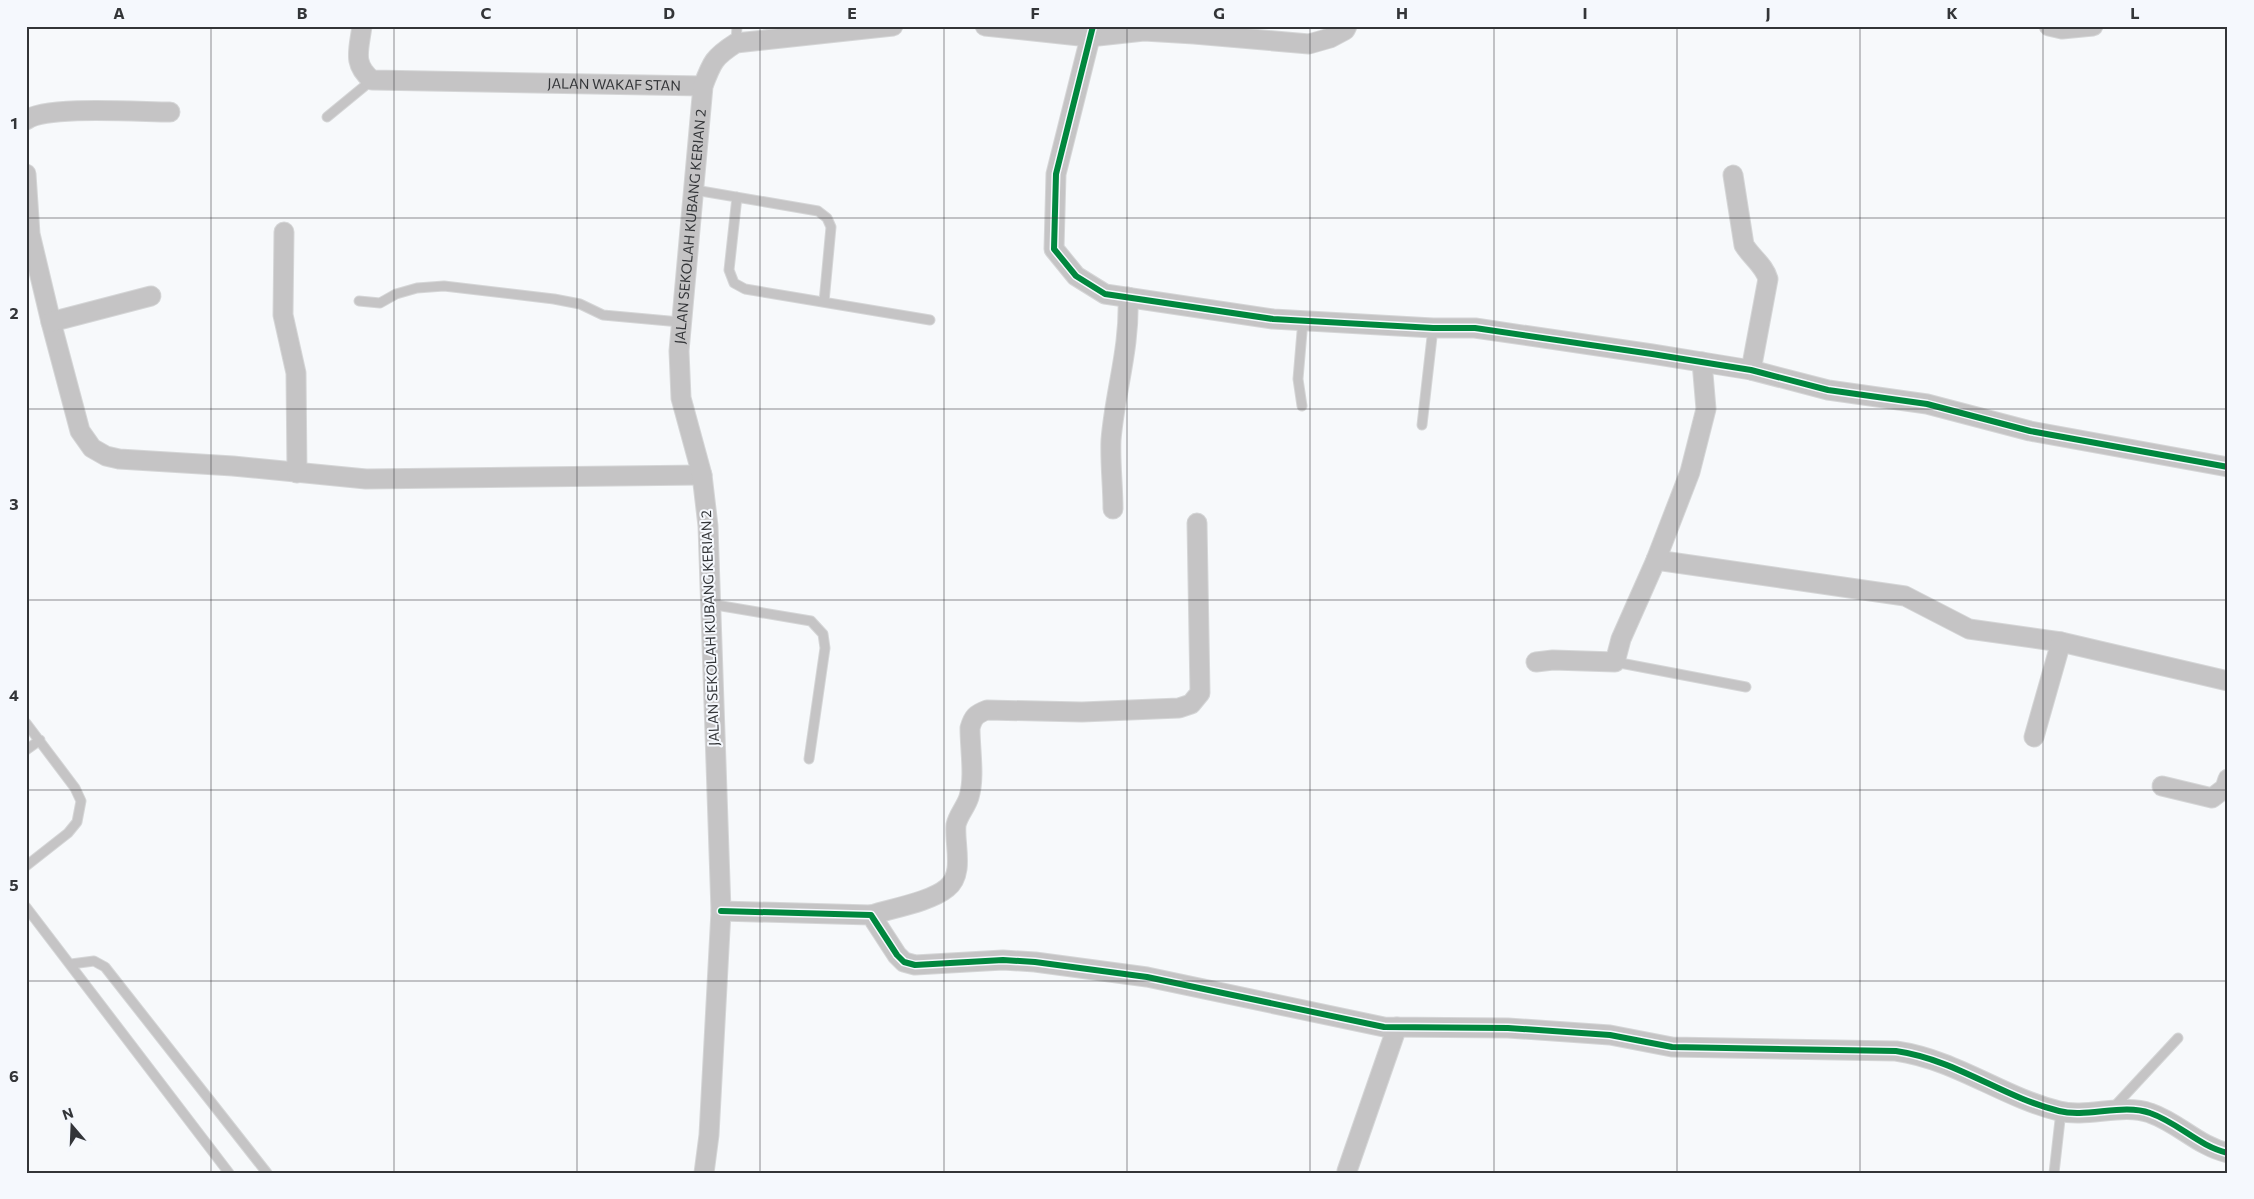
<svg xmlns="http://www.w3.org/2000/svg" width="2254" height="1199" font-family="Commissioner,sans-serif">
<style>
.lines{fill:none;stroke-linecap:round;stroke-linejoin:round}
.lane-casing{stroke:#d5d6d7;stroke-width:11}
.street-casing{stroke:#d5d6d7;stroke-width:21}
.lane{stroke:#c5c4c5;stroke-width:9}
.street{stroke:#c5c4c5;stroke-width:19}
.cycleway-casing{stroke:#f5f8fd;stroke-width:9}
.cycleway{stroke:#00873e;stroke-width:6}
.grid{fill:none;stroke:#333538;stroke-width:1;stroke-opacity:0.55}
.labels{text-anchor:middle;stroke-width:4;stroke-linejoin:round;paint-order:stroke}
.street-label{font-size:14px;fill:#333538;stroke:#f5f8fd}
.neatline{fill:none;stroke:#333538;stroke-width:2}
.grid-label{font-size:16px;text-anchor:middle;font-weight:bold;fill:#333538}
</style>
<rect width="100%" height="100%" fill="#f7f9fb"/>
<g class="lines">
<!-- lane casing -->
<g class="lane-casing">
<path id="lane" d="M736,43L737,26
M327,117L372,80
M695,190L818,211L827,218L831,227L824,302
M737,197L729,270L734,283L745,289L930,320
M359,301L380,303L396,294L417,288L444,286L554,299L580,304L603,315L680,322
M1302,406L1298,379L1303,320
M1422,425L1433,328
M710,604L811,621L823,634L825,648L809,759
M1615,662L1746,687
M26,723L75,788L81,801L77,822L68,833L26,866
M26,750L40,740
M26,907L229,1173
M71,964L94,961L105,967L267,1173
M2113,1108L2178,1038
M2054,1173L2061,1111"/>
</g>
<!-- street casing -->
<g class="street-casing">
<g id="street">
<path id="s1" d="M362,26C359,50 352,64 372,80L703,86"/>
<path d="M985,26L1089,37L1144,31L1194,34L1309,44L1330,38L1345,30L1347,26"/>
<path d="M1093,26L1056,174L1054,249L1076,276L1105,294L1273,319L1433,328H1475L1652,354L1751,370L1828,390L1927,404L2030,431L2228,467"/>
<path d="M2049,26L2062,29L2093,26"/>
<path d="M26,120C46,105 141,112 170,112"/>
<path d="M26,174L30,234L51,322L80,431L92,448L106,456L119,459L233,466L366,479L702,475"/>
<path d="M1733,175L1744,245C1752,258 1764,265 1768,279L1751,370"/>
<path d="M284,232L283,315L296,373L297,473"/>
<path d="M51,322L151,296"/>
<path d="M1113,509C1113,487 1110,462 1111,440C1115,391 1130,349 1128,297"/>
<path d="M1656,560L1905,596L1969,629L2061,642L2228,681"/>
<path d="M1536,662L1553,660L1615,662L1621,639L1656,560L1690,472L1706,409L1702,362"/>
<path d="M2034,737L2061,642"/>
<path d="M2162,786L2212,798L2225,788L2228,779"/>
<path d="M721,911L871,915L897,955L904,962L915,965L1003,960L1035,962L1147,977L1384,1027L1508,1028L1610,1035L1672,1047L1896,1051C1957,1060 2002,1097 2059,1111C2087,1118 2123,1103 2150,1113C2179,1123 2198,1146 2228,1153"/>
<path d="M871,915C893,908 930,902 947,888C965,874 954,844 956,825C958,815 966,807 969,797C975,777 970,750 970,728C973,717 976,714 987,710L1082,712L1179,708L1191,704L1200,693L1197,523"/>
<path d="M1347,1171L1397,1027"/>
<path id="s2" d="M704,1173L709,1135L721,911L708,526L702,475L681,398L679,351L703,86C712,62 714,57 736,43L893,26"/>
</g>
</g>
<!-- lane -->
<use href="#lane" class="lane"/>
<!-- street -->
<use href="#street" class="street"/>
<!-- cycleway casing -->
<g class="cycleway-casing">
<path id="cycleway" d="M1093,26L1056,174L1054,249L1076,276L1105,294L1273,319L1433,328H1475L1652,354L1751,370L1828,390L1927,404L2030,431L2228,467
M721,911L871,915L897,955L904,962L915,965L1003,960L1035,962L1147,977L1384,1027L1508,1028L1610,1035L1672,1047L1896,1051C1957,1060 2002,1097 2059,1111C2087,1118 2123,1103 2150,1113C2179,1123 2198,1146 2228,1153"/>
</g>
<!-- cycleway -->
<use href="#cycleway" class="cycleway"/>
</g>
<!-- grid -->
<path class="grid" d="M211,26V1173M394,26V1173M577,26V1173M760,26V1173M944,26V1173M1127,26V1173M1310,26V1173M1494,26V1173M1677,26V1173M1860,26V1173M2043,26V1173M26,218H2228M26,409H2228M26,600H2228M26,790H2228M26,981H2228"/>
<g class="labels">
<!-- street labels -->
<g class="street-label">
<text dy="5" stroke="none"><textPath href="#s1" startOffset="301">JALAN WAKAF STAN</textPath></text>
<text dy="5" stroke="none"><textPath href="#s2" startOffset="951">JALAN SEKOLAH KUBANG KERIAN 2</textPath></text>
<text transform="translate(710 628) rotate(-92)" y="5">JALAN SEKOLAH KUBANG KERIAN 2</text>
</g>
</g>
<!-- border -->
<rect width="2254" height="1199" fill="none" stroke="#f5f8fd" stroke-width="55"/>
<!-- north arrow -->
<g transform="translate(72 1126) rotate(341)" stroke="#f5f8fd" stroke-width="4" paint-order="stroke">
<path d="M0-4L9 19L0 12L-9 19Z" fill="#333538"/>
<text y="-8" font-size="14" font-weight="bold" text-anchor="middle" fill="#333538">N</text>
</g>
<rect x="28" y="28" width="2198" height="1144" class="neatline"/>
<g class="grid-label">
<text x="119" y="19">A</text>
<text x="302" y="19">B</text>
<text x="486" y="19">C</text>
<text x="669" y="19">D</text>
<text x="852" y="19">E</text>
<text x="1035" y="19">F</text>
<text x="1219" y="19">G</text>
<text x="1402" y="19">H</text>
<text x="1585" y="19">I</text>
<text x="1768" y="19">J</text>
<text x="1952" y="19">K</text>
<text x="2135" y="19">L</text>
<text x="14" y="129">1</text>
<text x="14" y="319">2</text>
<text x="14" y="510">3</text>
<text x="14" y="701">4</text>
<text x="14" y="891">5</text>
<text x="14" y="1082">6</text>
</g>
</svg>
